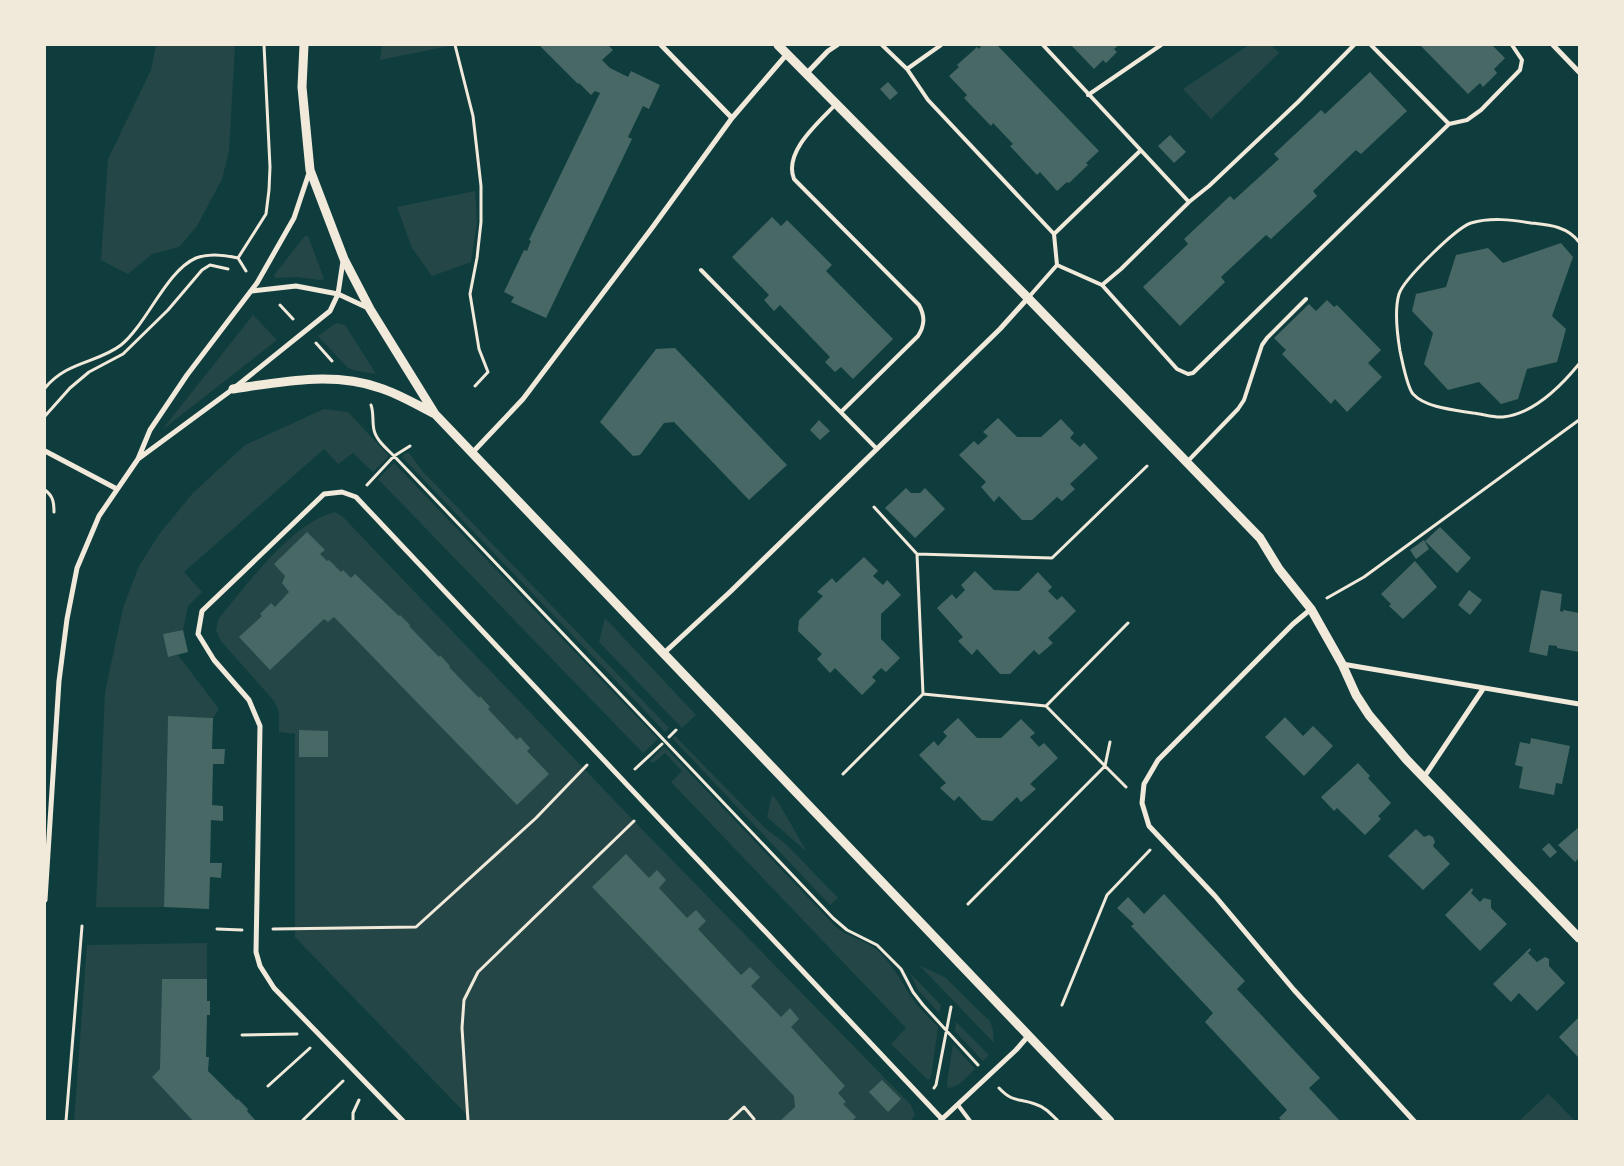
<svg xmlns="http://www.w3.org/2000/svg" width="1624" height="1166" font-family="Merriweather,serif">
<style>
.green{fill:#244646}
.building{fill:#486865}
.lines{fill:none;stroke-linecap:round;stroke-linejoin:round}
.path{stroke:#f1e9da;stroke-width:3}
.service{stroke:#f1e9da;stroke-width:4}
.minor{stroke:#f1e9da;stroke-width:5}
.tertiary{stroke:#f1e9da;stroke-width:9}
</style>
<rect width="100%" height="100%" fill="#0f3d3e"/>
<!-- green -->
<path class="green" d="M156,45H235L229,151L222,179L197,226L179,247L152,254L128,274L101,260L108,159L151,70Z
M382,45H449V46L380,60Z
M1249,45H1271L1279,53L1211,119L1183,89Z
M475,191L477,222L471,262L432,276L412,248L397,207Z
M305,236H308L324,279L320,280L297,277L275,278L274,275Z
M253,315L277,340L162,430Z
M336,323L345,325L376,374L357,371L348,368L318,336Z
M324,409L348,412L389,456L373,472L353,453L338,464L324,449L184,572L202,592L188,606L183,630L164,634L168,656L178,655L219,709L213,718L168,717L164,907H96L105,692L123,608L139,566L160,533L193,493L245,445Z
M405,453H409L424,473L436,485L669,728L665,732L402,457Z
M394,463L658,739L643,753L378,479Z
M335,512L343,517L634,821L911,1105L915,1115L911,1121H468V1116L295,937V734L279,732V712L274,701L221,641L216,630L219,618C247,585 291,523 335,512Z
M605,618L696,715L682,728L599,642Z
M675,736L766,829L786,844L838,898L830,905L672,738Z
M664,746L836,927C848,937 865,940 877,950C891,963 900,978 909,994C917,1006 928,1017 938,1027L931,1077L928,1080L891,1044L906,1028L671,782L682,771L665,753L653,763L650,761Z
M772,795L777,800L807,852L767,817Z
M207,943V979H162L160,1069L152,1077L193,1121H74L87,945Z
M919,965L946,978L980,1012L990,1021L993,1030L994,1043Z
M910,973L941,1005L939,1013L918,990Z
M956,1022L989,1055L983,1061L955,1031Z
M953,1044L975,1069C968,1076 959,1087 948,1088L947,1082Z
M1549,1094L1575,1121H1519L1548,1094Z"/>
<!-- building -->
<path class="building" d="M539,45H608L613,50L602,60L610,68L628,77L631,71L660,85L649,109L643,106L628,137L632,139L546,318L511,302L514,297L504,292L524,250L527,251L531,241L529,240L600,93L595,91L591,95L579,83L578,84Z
M982,45H997L1099,151L1086,163L1088,165L1069,183L1067,182L1057,191L1040,172L1037,175L1010,146L1013,144L993,123L991,126L964,98L967,95L949,76L959,67L957,65L977,47L979,49Z
M1071,45H1119L1114,49L1117,52L1106,63L1103,60L1094,69Z
M1420,45H1492L1505,58L1494,69L1497,73L1483,87L1480,83L1468,94Z
M1370,72L1407,111L1361,154L1356,150L1313,191L1317,196L1271,239L1266,235L1221,277L1225,282L1180,326L1143,287L1188,244L1184,239L1230,196L1234,200L1279,159L1274,154L1321,110L1325,114Z
M888,82L898,93L890,100L880,89Z
M1170,135L1186,152L1174,163L1158,146Z
M772,217L781,226L787,220L832,265L826,271L893,339L853,379L841,367L835,372L825,362L830,357L780,305L774,311L764,300L769,295L732,257Z
M1561,243L1573,257L1552,316L1566,329L1557,362L1527,369L1518,399L1501,404L1479,382L1448,390L1424,364L1433,333L1412,311L1416,294L1446,287L1456,255L1488,248L1503,263Z
M1327,300L1334,307L1337,305L1381,350L1368,363L1382,377L1347,412L1335,399L1331,404L1282,354L1286,350L1274,338L1309,304L1316,311Z
M675,348L787,465L749,500L674,422L664,423L640,455L633,456L600,422L656,349Z
M998,418L1017,437H1041L1061,419L1074,433L1070,438L1080,447L1084,443L1098,458L1070,484L1075,489L1062,501L1057,497L1032,520H1022L999,496L994,502L981,487L986,482L959,455L974,441L978,445L988,436L983,432Z
M819,420L830,431L820,440L810,430Z
M906,488L911,493H920L925,488L945,509L915,538L885,508Z
M1440,527L1471,558L1457,573L1425,541Z
M307,532L325,550L320,554L327,561L329,560L341,572L343,570L351,578L355,574L399,616L400,615L410,625L409,626L439,657L440,655L450,666L449,667L479,698L480,696L490,707L488,709L517,740L520,737L530,748L527,751L549,774L517,805L334,617L328,622L324,619L270,670L239,637L262,616L260,614L271,603L275,607L289,592L282,583L285,576L274,564Z
M1424,540L1429,549L1416,559L1410,550Z
M864,557L878,571L873,576L883,585L887,580L901,595L881,614V639L900,658L886,672L881,668L872,677L876,681L862,695L835,668L830,673L817,659L822,654L798,631L799,620L823,596L817,592L832,578L836,583Z
M1415,561L1437,587L1403,619L1389,606L1391,604L1381,594Z
M975,571L994,590L1019,591L1038,572L1052,587L1048,591L1057,600L1062,596L1076,611L1048,638L1053,643L1039,655L1034,650L1010,674H1000L977,649L972,655L958,641L963,637L937,608L952,594L956,599L965,590L961,585Z
M1469,590L1482,600L1470,615L1458,605Z
M1541,590L1562,594L1560,611L1563,612V610L1579,613V652L1557,648V646L1549,645L1547,656L1529,652Z
M183,630L188,652L168,657L163,634Z
M168,716L213,718L212,749H225L224,764H213L212,805L223,806V821L211,820L210,863H222L221,878L210,877L209,909L164,907Z
M1285,717L1303,736L1313,726L1333,746L1304,776L1265,737Z
M958,718L977,738H1001L1021,719L1035,733L1030,737L1039,747L1044,743L1058,758L1030,784L1036,789L1021,802L1017,797L992,821L982,820L959,796L954,801L940,788L946,783L919,755L934,741L938,746L947,736L943,732Z
M299,730L328,731V757H299Z
M1531,738L1570,746L1562,784L1556,783L1554,795L1519,788L1523,767L1515,765L1520,742L1530,744Z
M1358,763L1370,776L1368,778L1391,803L1378,816L1381,819L1365,835L1337,808L1334,811L1321,797Z
M1579,827V858L1575,862L1558,845Z
M1416,829L1424,837L1429,835L1433,837L1435,842L1433,846L1450,864L1423,890L1388,856Z
M1549,843L1557,852L1550,858L1542,849Z
M626,854L649,878L657,870L666,880L659,888L687,918L696,910L706,921L698,929L741,975L750,967L760,977L751,986L781,1017L790,1008L799,1019L791,1027L845,1086L838,1093L846,1102L843,1104L856,1117L852,1121H780L795,1107L794,1096L592,887Z
M1472,888L1473,890L1471,893L1480,902L1484,898L1491,900V908L1507,924L1480,951L1445,915Z
M1164,894L1245,981L1237,989L1320,1078L1309,1088L1340,1121H1282L1279,1118L1287,1110L1205,1022L1213,1013L1131,926L1134,924L1117,908L1128,897L1144,914Z
M1530,948L1531,950L1528,953L1537,962L1545,957L1549,959V966L1565,983L1537,1011L1519,993L1511,1002L1493,984Z
M162,979H207V1001H210V1015H207L206,1057H209L208,1071L237,1100L238,1099L248,1109L247,1111L256,1121H193L152,1077L160,1069Z
M1579,1017V1058L1559,1037Z
M882,1080L901,1099L888,1112L869,1092Z"/>
<g class="lines">
<!-- path -->
<path class="path" d="M455,45L473,116L481,186V222L477,258L470,294L479,349L488,372L475,386
M1579,242C1567,226 1549,225 1531,223C1512,220 1491,217 1471,223C1456,228 1404,279 1399,294C1394,311 1397,333 1400,351C1402,360 1407,387 1413,394C1426,408 1455,410 1473,413C1483,414 1494,418 1503,417C1533,414 1561,386 1579,364
M238,258L246,271
M238,258L266,214L269,190L270,167L264,45
M280,305L293,319
M316,343L332,361
M45,388C67,361 98,363 121,345C147,324 166,271 196,258C209,253 225,255 238,258
M371,405C374,413 372,421 374,430C376,440 387,449 394,456L833,918L847,930L877,945L901,969L913,992L923,1005L978,1065
M45,416L70,388L89,372L123,354L168,310L202,270L210,265L228,269
M367,485L394,456L410,446
M45,490C53,496 54,502 54,512
M874,507L917,554
M1327,598L1364,577L1579,420
M923,694L917,554L1052,558L1147,466
M669,737L676,730
M1110,742L1105,766L1126,787
M635,769L662,744
M843,774L923,694L1046,706
M968,904L1105,766L1046,706L1128,623
M217,929L242,930
M273,929L416,927L536,818L587,765
M1062,1005L1107,895L1150,850
M242,1035L297,1034
M268,1086L310,1048
M934,1088L936,1085L951,1007
M999,1088C1013,1103 1019,1098 1035,1104C1045,1107 1051,1114 1058,1121
M303,1120L343,1081
M66,1121L82,926
M353,1121V1113L359,1100
M468,1121L462,1028L464,1000L478,972L634,821
M729,1121L744,1107L754,1119"/>
<!-- service -->
<path class="service" d="M882,45L907,69
M941,45L907,69L928,100L1054,234L1140,151
M1043,45L1189,202L1121,269L1102,285
M1371,45L1449,124
M1088,95L1161,45
M836,104C819,122 783,152 794,179L919,305C925,316 925,325 918,336L841,412
M1189,202L1209,186L1298,102L1354,45
M1054,234L1057,265
M701,270L877,449
M1028,298L1057,265L1102,285L1177,369L1188,374L1193,373L1449,124L1467,120L1481,110L1520,70L1522,60L1512,45
M1188,461L1238,409L1244,400L1262,345L1267,338L1306,299
M958,1105L970,1121"/>
<!-- minor -->
<path class="minor" d="M661,45L732,118
M1553,45L1579,72
M806,74L828,51L837,45
M252,291L296,286L338,294L368,308
M45,451L117,489
M473,452L523,399L652,228L732,118L787,54
M138,459L233,389L330,311L338,294L343,261
M1311,609L1293,624L1158,760L1144,784L1142,803L1149,826L1215,896L1294,990L1414,1121
M664,653L731,591L1000,329L1028,298
M1342,664L1579,704
M1424,777L1483,689
M45,900L59,681L67,619L77,568L99,516L138,459L150,430L187,375L257,283L294,218L310,170
M403,1121L274,988L260,966L256,952L260,726L249,700L214,660L198,634L202,611L324,494L342,492L356,497L942,1119
M940,1121L1016,1050L1029,1035"/>
<!-- tertiary -->
<path class="tertiary" d="M304,45L302,87L310,170L344,259L370,309L435,414L1110,1121
M778,45L1028,298L1260,538L1279,569L1311,609L1342,664L1356,695L1369,715L1406,759L1579,938
M233,389C280,382 333,371 380,388C399,394 417,405 435,414"/>
</g>
<!-- border -->
<rect width="1624" height="1166" fill="none" stroke="#f1e9da" stroke-width="92"/>
</svg>
